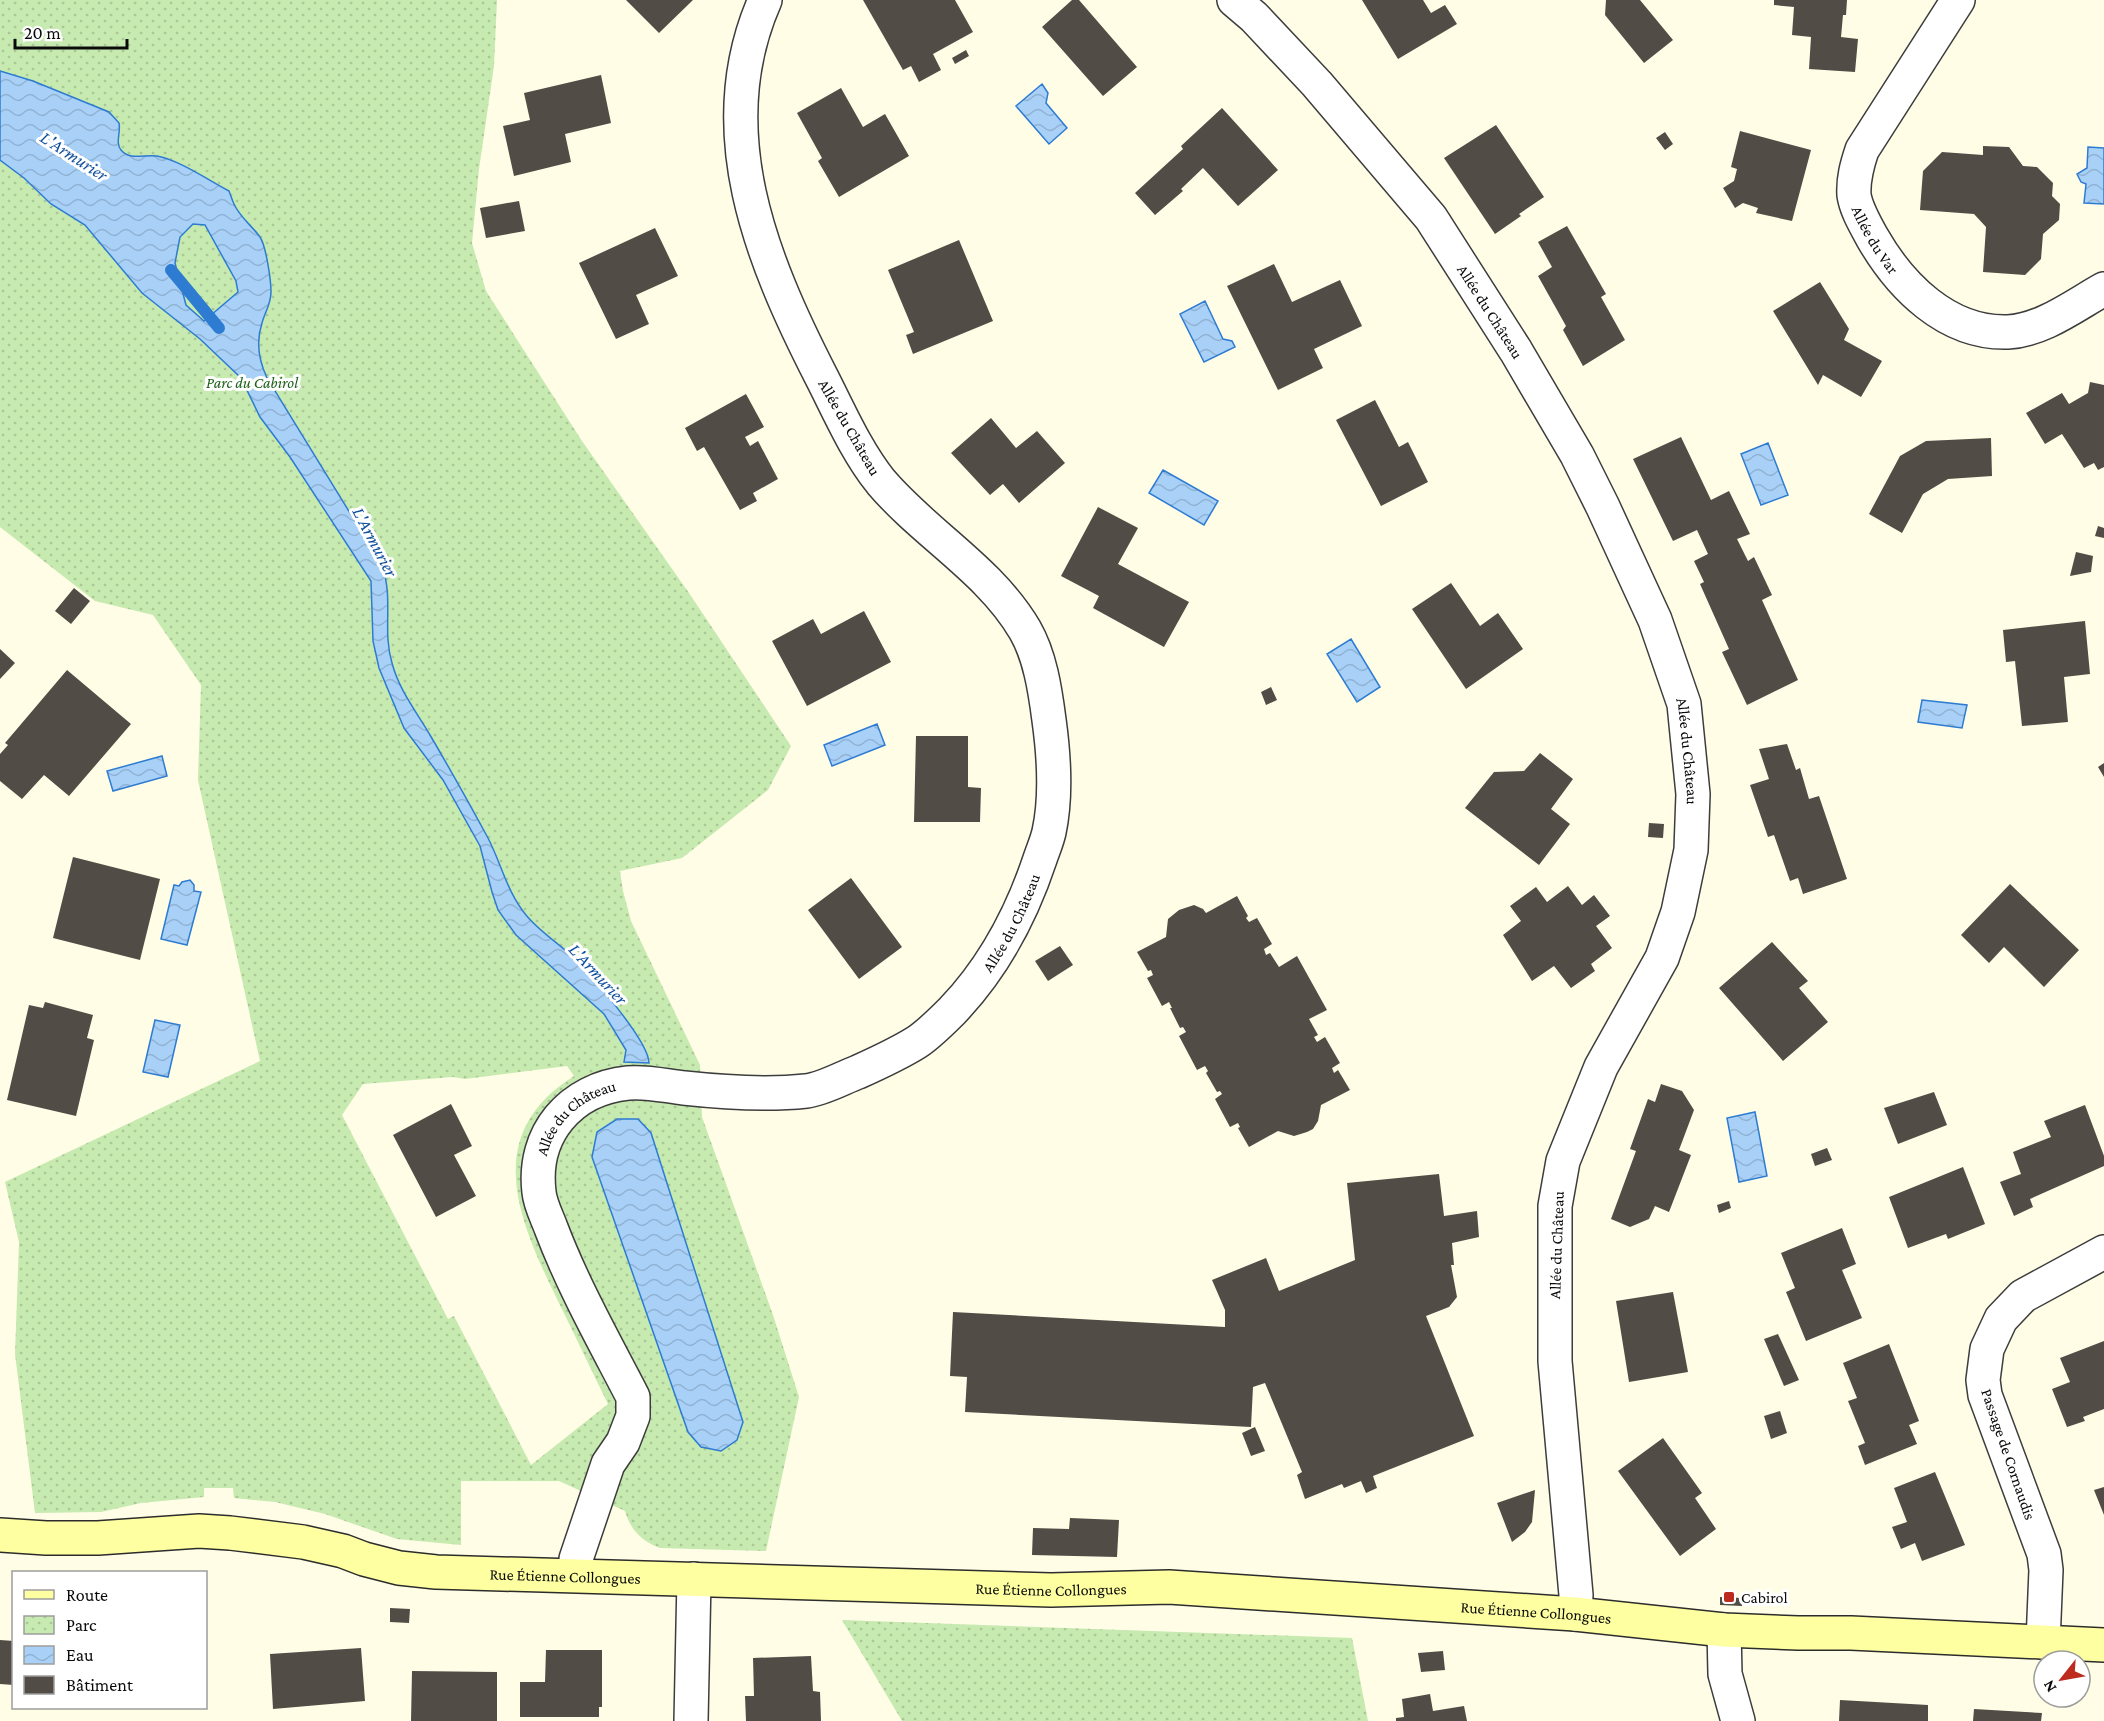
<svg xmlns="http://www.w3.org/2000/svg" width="2104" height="1721" font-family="'Crimson Pro',serif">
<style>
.park{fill:url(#park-dots);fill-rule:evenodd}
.water{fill:url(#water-waves);stroke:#2e7cd2;stroke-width:1.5;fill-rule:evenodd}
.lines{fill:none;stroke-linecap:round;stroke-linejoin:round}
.stream{stroke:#2e7cd2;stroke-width:12}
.building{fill:#524c46}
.street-casing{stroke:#3d3d3d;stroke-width:36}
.secondary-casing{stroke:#2c2c2c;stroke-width:36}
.street{stroke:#fff;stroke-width:33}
.secondary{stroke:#feffa1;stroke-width:33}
.poi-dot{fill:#bd2a1e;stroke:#fff;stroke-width:2}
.labels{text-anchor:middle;stroke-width:6;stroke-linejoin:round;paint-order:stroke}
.street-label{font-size:16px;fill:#0a0a0a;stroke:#fff}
.park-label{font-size:16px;font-style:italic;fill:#1f6219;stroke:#fff}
.poi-label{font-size:16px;fill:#0a0a0a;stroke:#fff;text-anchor:start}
.water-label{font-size:18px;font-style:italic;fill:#104f9e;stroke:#fff}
</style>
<defs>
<pattern id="park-dots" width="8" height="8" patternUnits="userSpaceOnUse" patternTransform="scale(1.5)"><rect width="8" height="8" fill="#c7eab0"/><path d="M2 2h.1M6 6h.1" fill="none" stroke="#aac796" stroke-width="1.8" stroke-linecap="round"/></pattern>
<pattern id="water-waves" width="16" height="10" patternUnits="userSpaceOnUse" patternTransform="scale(1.5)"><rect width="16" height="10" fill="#a9d1f8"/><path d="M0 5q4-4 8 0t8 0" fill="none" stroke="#90b2d3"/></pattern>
</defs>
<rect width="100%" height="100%" fill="#fffde6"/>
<!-- park -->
<path class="park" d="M0,0H497L494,66L479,169L472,243L486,291L582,441L689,593L791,746L768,790L682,858L620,871L623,891L631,921L700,1065L702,1117L773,1315L799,1397L766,1551L660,1548C642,1541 631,1531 625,1511L559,1481H461V1545L397,1539L325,1514L275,1502L234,1498L233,1488H204V1497L141,1503L101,1512L35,1513L15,1354L19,1242L5,1182L260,1061L198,780L201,685L153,615L95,601L0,527ZM567,1066L574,1076C480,1135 519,1221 558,1301C575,1335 591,1370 608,1404L531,1465L454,1316L448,1319L342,1115L363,1084L453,1077L465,1079Z
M842,1620L1352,1638L1368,1721H902Z"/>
<!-- water -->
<path class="water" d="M0,71L33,81L109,112L119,123C121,132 115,143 121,150C130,161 145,154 157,156C177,159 210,181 229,191C231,196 232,200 234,204C239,216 252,226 260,237C266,246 271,280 271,292C271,304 265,312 262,323C256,341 259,361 267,378L382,565C394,601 382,629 392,663C399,690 416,711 430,735C450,769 469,803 488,838C501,863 507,892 526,915C539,931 558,943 573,957C590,974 649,1041 649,1063L624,1062L626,1050L604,1014L516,935L498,910L492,892L480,846L443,780L404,728L379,668L373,641L371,581L290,457L260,417L241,378L200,339L142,293L85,225L51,204L24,178L0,160ZM193,224L205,225L236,281L238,292L204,321L186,305L175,263L180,237Z
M1042,84L1048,93L1046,103L1067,128L1049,144L1016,106Z
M2088,147L2104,148V204L2084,203L2086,184L2081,182L2077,174L2087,168Z
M1205,301L1223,339L1232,341L1235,347L1204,362L1180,314Z
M1768,443L1788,495L1761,505L1741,454Z
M1163,470L1218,501L1204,525L1149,493Z
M1351,639L1380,687L1357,702L1327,654Z
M1922,700L1967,705L1962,728L1918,722Z
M877,724L885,745L832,766L824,745Z
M162,756L167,776L113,791L107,771Z
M190,880L194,885V891L201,892L187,945L161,939L174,885L179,886L182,882Z
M155,1020L180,1025L168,1077L143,1072Z
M1755,1112L1767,1176L1739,1182L1727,1118Z
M617,1119H638L651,1133L743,1422L737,1440L721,1451L701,1447L688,1432L592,1157L597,1132Z"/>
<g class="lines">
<!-- stream -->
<path class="stream" d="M171,270L219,328"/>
</g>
<!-- building -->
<path class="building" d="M626,0H693L659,33Z
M863,0H955L973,32L933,54L941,70L919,82L911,66L903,70Z
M1072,0H1079L1137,67L1103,96L1042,27Z
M1362,0H1423L1431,13L1445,5L1457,24L1398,59Z
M1606,0H1640L1673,40L1644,63L1605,15Z
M1774,0H1847L1846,15H1843L1841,37L1858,39L1855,72L1809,69L1811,37L1792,35L1794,7L1774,5Z
M966,50L969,56L955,64L952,58Z
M601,75L611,123L565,134L571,162L514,176L503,126L530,120L524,93Z
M841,88L863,127L885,114L909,156L839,197L818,161L822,158L797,113Z
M1222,108L1278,170L1238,206L1203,168L1181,189L1183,191L1155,215L1135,193L1183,149L1181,146Z
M1496,125L1544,197L1519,214L1521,216L1495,234L1444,158Z
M1740,131L1811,150L1792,221L1756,213L1758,208L1743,203L1735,208L1723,188L1734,181L1737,169L1731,167Z
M1665,132L1673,144L1665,150L1656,138Z
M1983,146L2009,147L2023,166L2037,167L2053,183L2052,196L2060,204L2059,220L2043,234L2041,259L2025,275L1983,272L1986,227L1974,214L1920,210L1923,171L1942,152L1983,155Z
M519,201L525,231L486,238L480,208Z
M1567,226L1606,294L1601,297L1625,340L1583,366L1563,330L1566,326L1538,276L1552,267L1538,242Z
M655,228L678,276L636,295L649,324L616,339L579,263Z
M959,240L993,321L913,354L906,335L914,332L888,270Z
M1274,264L1292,302L1340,280L1362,326L1314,349L1323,368L1278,390L1227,286Z
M1820,282L1849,329L1844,340L1882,361L1861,397L1823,375L1818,385L1773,311Z
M2090,382L2104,385V467L2098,470L2094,463L2084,468L2062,434L2045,444L2026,413L2062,393L2069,404L2088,393Z
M746,394L764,427L745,437L750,446L758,441L778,479L753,493L757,501L740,510L704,447L697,451L685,428Z
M1375,400L1399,447L1408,442L1428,482L1381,506L1336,420Z
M991,418L1016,448L1037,431L1065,463L1019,503L1003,484L990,495L951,453Z
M1681,437L1711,500L1729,491L1750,534L1737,539L1748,561L1754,557L1772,595L1762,600L1798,680L1747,705L1722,652L1729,649L1700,584L1704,582L1694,561L1708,554L1697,530L1673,541L1633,459Z
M1991,438L1992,476L1948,479L1923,494L1902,533L1869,514L1900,456L1926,441Z
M1098,507L1138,528L1118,564L1189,602L1164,647L1093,608L1099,596L1061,576Z
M2098,526L2104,528V538L2095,536Z
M2076,552L2093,556L2091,572L2070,576Z
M1451,583L1480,626L1498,613L1523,649L1466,689L1412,609Z
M74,588L90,601L71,624L55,611Z
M864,611L891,662L807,706L772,641L813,619L821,634Z
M2085,621L2090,674L2064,677L2068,722L2022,726L2015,661L2006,662L2003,630Z
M0,649L15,663L0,679Z
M67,670L131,724L69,796L44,775L22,799L0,781V754L8,745L5,743Z
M1271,687L1277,700L1266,705L1261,692Z
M916,736H968V787L981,788L980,822H914Z
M1787,744L1796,770L1800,768L1809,799L1819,796L1847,879L1803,894L1798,878L1790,881L1774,835L1768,837L1750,785L1769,779L1759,749Z
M1540,753L1573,779L1551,809L1570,824L1539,865L1465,808L1494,772L1524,771Z
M2104,763V777L2098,767Z
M1649,823L1664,824L1663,838L1648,837Z
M73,857L160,879L140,960L53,938Z
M851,878L902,947L859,979L808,910Z
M2010,884L2079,950L2044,987L2004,947L1989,963L1961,935Z
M1568,886L1582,905L1594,895L1610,916L1596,926L1612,948L1591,964L1595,971L1571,988L1554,966L1532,981L1503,935L1521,921L1510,906L1536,887L1547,902Z
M1237,896L1248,916L1246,918L1249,922L1257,918L1272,944L1264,949L1266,955L1270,953L1279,967L1297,956L1327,1010L1309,1019L1318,1035L1314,1037L1317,1042L1325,1037L1340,1063L1332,1068L1334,1073L1338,1070L1350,1090L1321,1105L1318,1121L1313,1129L1307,1132L1294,1136L1278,1131L1249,1147L1238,1128L1240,1127L1238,1123L1230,1127L1215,1099L1222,1094L1220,1091L1217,1092L1206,1073L1208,1071L1205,1066L1197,1070L1179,1036L1186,1032L1183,1027L1180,1028L1170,1008H1172L1169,1002L1162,1006L1147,978L1153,975L1151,970L1148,971L1137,952L1166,937L1168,919L1179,910L1194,905L1203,909L1206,913Z
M1772,942L1808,981L1799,988L1828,1022L1783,1061L1719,988Z
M1060,946L1073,965L1048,981L1035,961Z
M45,1002L93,1015L87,1038L94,1040L76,1116L7,1100L29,1005L43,1008Z
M1661,1084L1682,1091L1694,1110L1679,1150L1691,1155L1669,1212L1655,1206L1649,1219L1630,1227L1611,1219L1636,1151L1630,1149L1648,1099L1655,1102Z
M1934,1092L1947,1125L1898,1144L1884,1108Z
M451,1104L472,1146L454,1155L476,1196L436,1217L393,1135Z
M2085,1105L2104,1156V1166L2030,1199L2033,1207L2014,1216L2000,1182L2021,1174L2013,1152L2051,1137L2044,1121Z
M1827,1148L1832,1160L1815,1166L1811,1154Z
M1963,1167L1985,1224L1948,1239L1946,1234L1908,1248L1889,1197Z
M1439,1174L1444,1216L1477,1211L1479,1237L1452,1243L1454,1265H1451L1457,1297L1449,1307L1426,1316L1474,1436L1373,1476L1377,1488L1366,1493L1361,1481L1344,1488L1342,1484L1305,1499L1297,1475L1302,1472L1265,1383L1253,1387L1251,1427L965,1412L967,1377L950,1376L953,1312L1225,1327V1310L1212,1280L1266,1258L1279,1291L1355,1260L1347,1183Z
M1729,1201L1731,1208L1719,1213L1717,1205Z
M1842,1228L1856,1264L1842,1270L1862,1318L1806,1341L1786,1292L1795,1288L1781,1253Z
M1673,1292L1688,1372L1629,1382L1616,1301Z
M1778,1334L1799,1380L1784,1386L1764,1339Z
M2104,1341V1409L2083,1417L2085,1421L2067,1427L2052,1389L2070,1382L2060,1358Z
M1889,1344L1919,1421L1909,1425L1917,1444L1865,1465L1858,1446L1865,1443L1848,1401L1857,1398L1843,1363Z
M1780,1411L1787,1433L1771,1439L1764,1416Z
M1255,1427L1265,1451L1251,1456L1242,1433Z
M1663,1438L1702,1493L1695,1498L1716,1529L1680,1556L1618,1471Z
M1935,1472L1965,1545L1922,1561L1915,1543L1901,1549L1892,1527L1907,1522L1894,1488Z
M2104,1487V1515L2094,1490Z
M1535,1490L1532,1522L1525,1532L1512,1542L1497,1503Z
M1070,1518L1119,1520L1117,1557L1032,1555L1033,1528L1069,1529Z
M1720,1597L1742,1598V1606L1720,1605Z
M390,1608L410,1609L409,1623L390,1622Z
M0,1640L14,1641V1685L0,1684Z
M361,1648L365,1701L273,1709L270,1654Z
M546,1650H602V1707H599V1717H520V1682H545Z
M1443,1651L1445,1670L1421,1672L1418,1653Z
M811,1656L813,1691L820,1692L821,1721H746L745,1696H754L753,1658Z
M412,1671L497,1672V1721H411Z
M1430,1694L1433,1711L1464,1706L1467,1721H1396V1718L1404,1717L1402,1699Z
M1840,1700L1928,1705V1721H1839Z
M1974,1709L2042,1713L2041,1721H1973Z"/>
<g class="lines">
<!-- street casing -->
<g class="street-casing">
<g id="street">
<path id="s1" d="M1234,0L1254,17L1317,84L1431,218L1516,351L1577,455L1603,507L1655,620L1684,704L1693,794L1691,850L1678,912L1662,958L1601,1067L1563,1161L1555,1206V1361L1576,1595L1575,1614"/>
<path id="s2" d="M1958,0L1862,150C1857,165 1853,179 1854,195C1856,209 1865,224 1872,237C1900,286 1947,334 2008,332C2043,330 2075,305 2104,289"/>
<path id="s3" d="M576,1575V1559L608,1464L623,1442L633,1416V1397C604,1341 573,1286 551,1228C547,1217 540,1204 539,1192C532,1134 570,1089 628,1083C646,1081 666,1086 684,1088C721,1092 768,1095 806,1091C823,1089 842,1078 858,1072C878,1063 898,1054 917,1042C929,1034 941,1022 952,1011C994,967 1021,916 1040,859C1043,850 1047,841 1049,832C1057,795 1054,756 1049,720C1045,689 1040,656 1025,630C990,570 925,534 881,482C856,451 839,411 821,376C761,259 708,129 765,0"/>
<path d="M1724,1630L1725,1674L1738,1721"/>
<path d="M2043,1642L2046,1570L2044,1554L1985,1395L1983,1380L1987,1349L2001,1319L2023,1296L2104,1252"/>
<path d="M691,1721L694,1579"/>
</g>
</g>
<!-- secondary casing -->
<g class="secondary-casing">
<g id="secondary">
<path id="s4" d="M0,1535L46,1538H98L199,1531L230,1533L303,1542L343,1551L364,1559L399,1568L436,1572L1051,1590L1169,1587L1575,1614L1724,1630L1798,1633H1851L2104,1645"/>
</g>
</g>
<!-- street -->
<use href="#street" class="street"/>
<!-- secondary -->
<use href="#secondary" class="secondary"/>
</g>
<!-- markers -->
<rect class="poi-dot" x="1723" y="1591" width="12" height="12" rx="3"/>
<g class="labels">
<!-- street labels -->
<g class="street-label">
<text dy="6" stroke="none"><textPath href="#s2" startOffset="274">Allée du Var</textPath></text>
<text dy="6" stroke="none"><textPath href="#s1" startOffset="405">Allée du Château</textPath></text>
<text transform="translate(850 427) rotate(60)" y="6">Allée du Château</text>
<text dy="6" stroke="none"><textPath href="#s1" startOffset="891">Allée du Château</textPath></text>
<text dy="6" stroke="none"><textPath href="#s3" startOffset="1028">Allée du Château</textPath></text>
<text dy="6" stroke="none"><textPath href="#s3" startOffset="507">Allée du Château</textPath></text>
<text transform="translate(1556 1245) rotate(-88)" y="6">Allée du Château</text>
<text transform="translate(2009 1454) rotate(71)" y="6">Passage de Cornaudis</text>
<text dy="6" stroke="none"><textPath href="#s4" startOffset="570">Rue Étienne Collongues</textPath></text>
<text dy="6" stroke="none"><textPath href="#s4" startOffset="1056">Rue Étienne Collongues</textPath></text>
<text dy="6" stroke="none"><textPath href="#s4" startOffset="1542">Rue Étienne Collongues</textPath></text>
</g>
<!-- park labels -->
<g class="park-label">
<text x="252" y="388">Parc du Cabirol</text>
</g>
<!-- poi labels -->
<g class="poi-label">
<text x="1741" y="1603">Cabirol</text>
</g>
<!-- water labels -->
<g class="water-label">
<text transform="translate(74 156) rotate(33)" y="6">L'Armurier</text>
<text transform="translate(375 542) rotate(62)" y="6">L'Armurier</text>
<text transform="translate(598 974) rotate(47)" y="6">L'Armurier</text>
</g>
</g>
<!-- legend -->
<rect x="12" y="1571" width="195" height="138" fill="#ffffff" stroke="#9d9d9d" stroke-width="1.5"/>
<rect x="24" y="1590" width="30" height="9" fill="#feffa1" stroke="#9d9d9d" stroke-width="1.5"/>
<text x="66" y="1601" font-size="18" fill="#0a0a0a">Route</text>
<rect x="24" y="1616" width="30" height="18" fill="url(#park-dots)" stroke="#9d9d9d" stroke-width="1.5"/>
<text x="66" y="1631" font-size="18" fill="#0a0a0a">Parc</text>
<rect x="24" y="1646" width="30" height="18" fill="url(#water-waves)" stroke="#9d9d9d" stroke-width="1.5"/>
<text x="66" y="1661" font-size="18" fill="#0a0a0a">Eau</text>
<rect x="24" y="1676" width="30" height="18" fill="#524c46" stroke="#9d9d9d" stroke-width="1.5"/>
<text x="66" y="1691" font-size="18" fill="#0a0a0a">Bâtiment</text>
<!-- north arrow -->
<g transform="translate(2062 1679) rotate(239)"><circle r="28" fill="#ffffff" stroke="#9d9d9d" stroke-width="1.5"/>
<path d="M0-4.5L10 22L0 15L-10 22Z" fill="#bd2a1e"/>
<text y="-9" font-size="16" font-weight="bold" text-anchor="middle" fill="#0a0a0a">N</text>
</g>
<!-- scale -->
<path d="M15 39v9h112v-9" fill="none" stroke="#0a0a0a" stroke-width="3"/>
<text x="24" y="39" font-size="18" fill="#0a0a0a" stroke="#ffffff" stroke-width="4.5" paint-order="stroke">20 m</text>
</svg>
